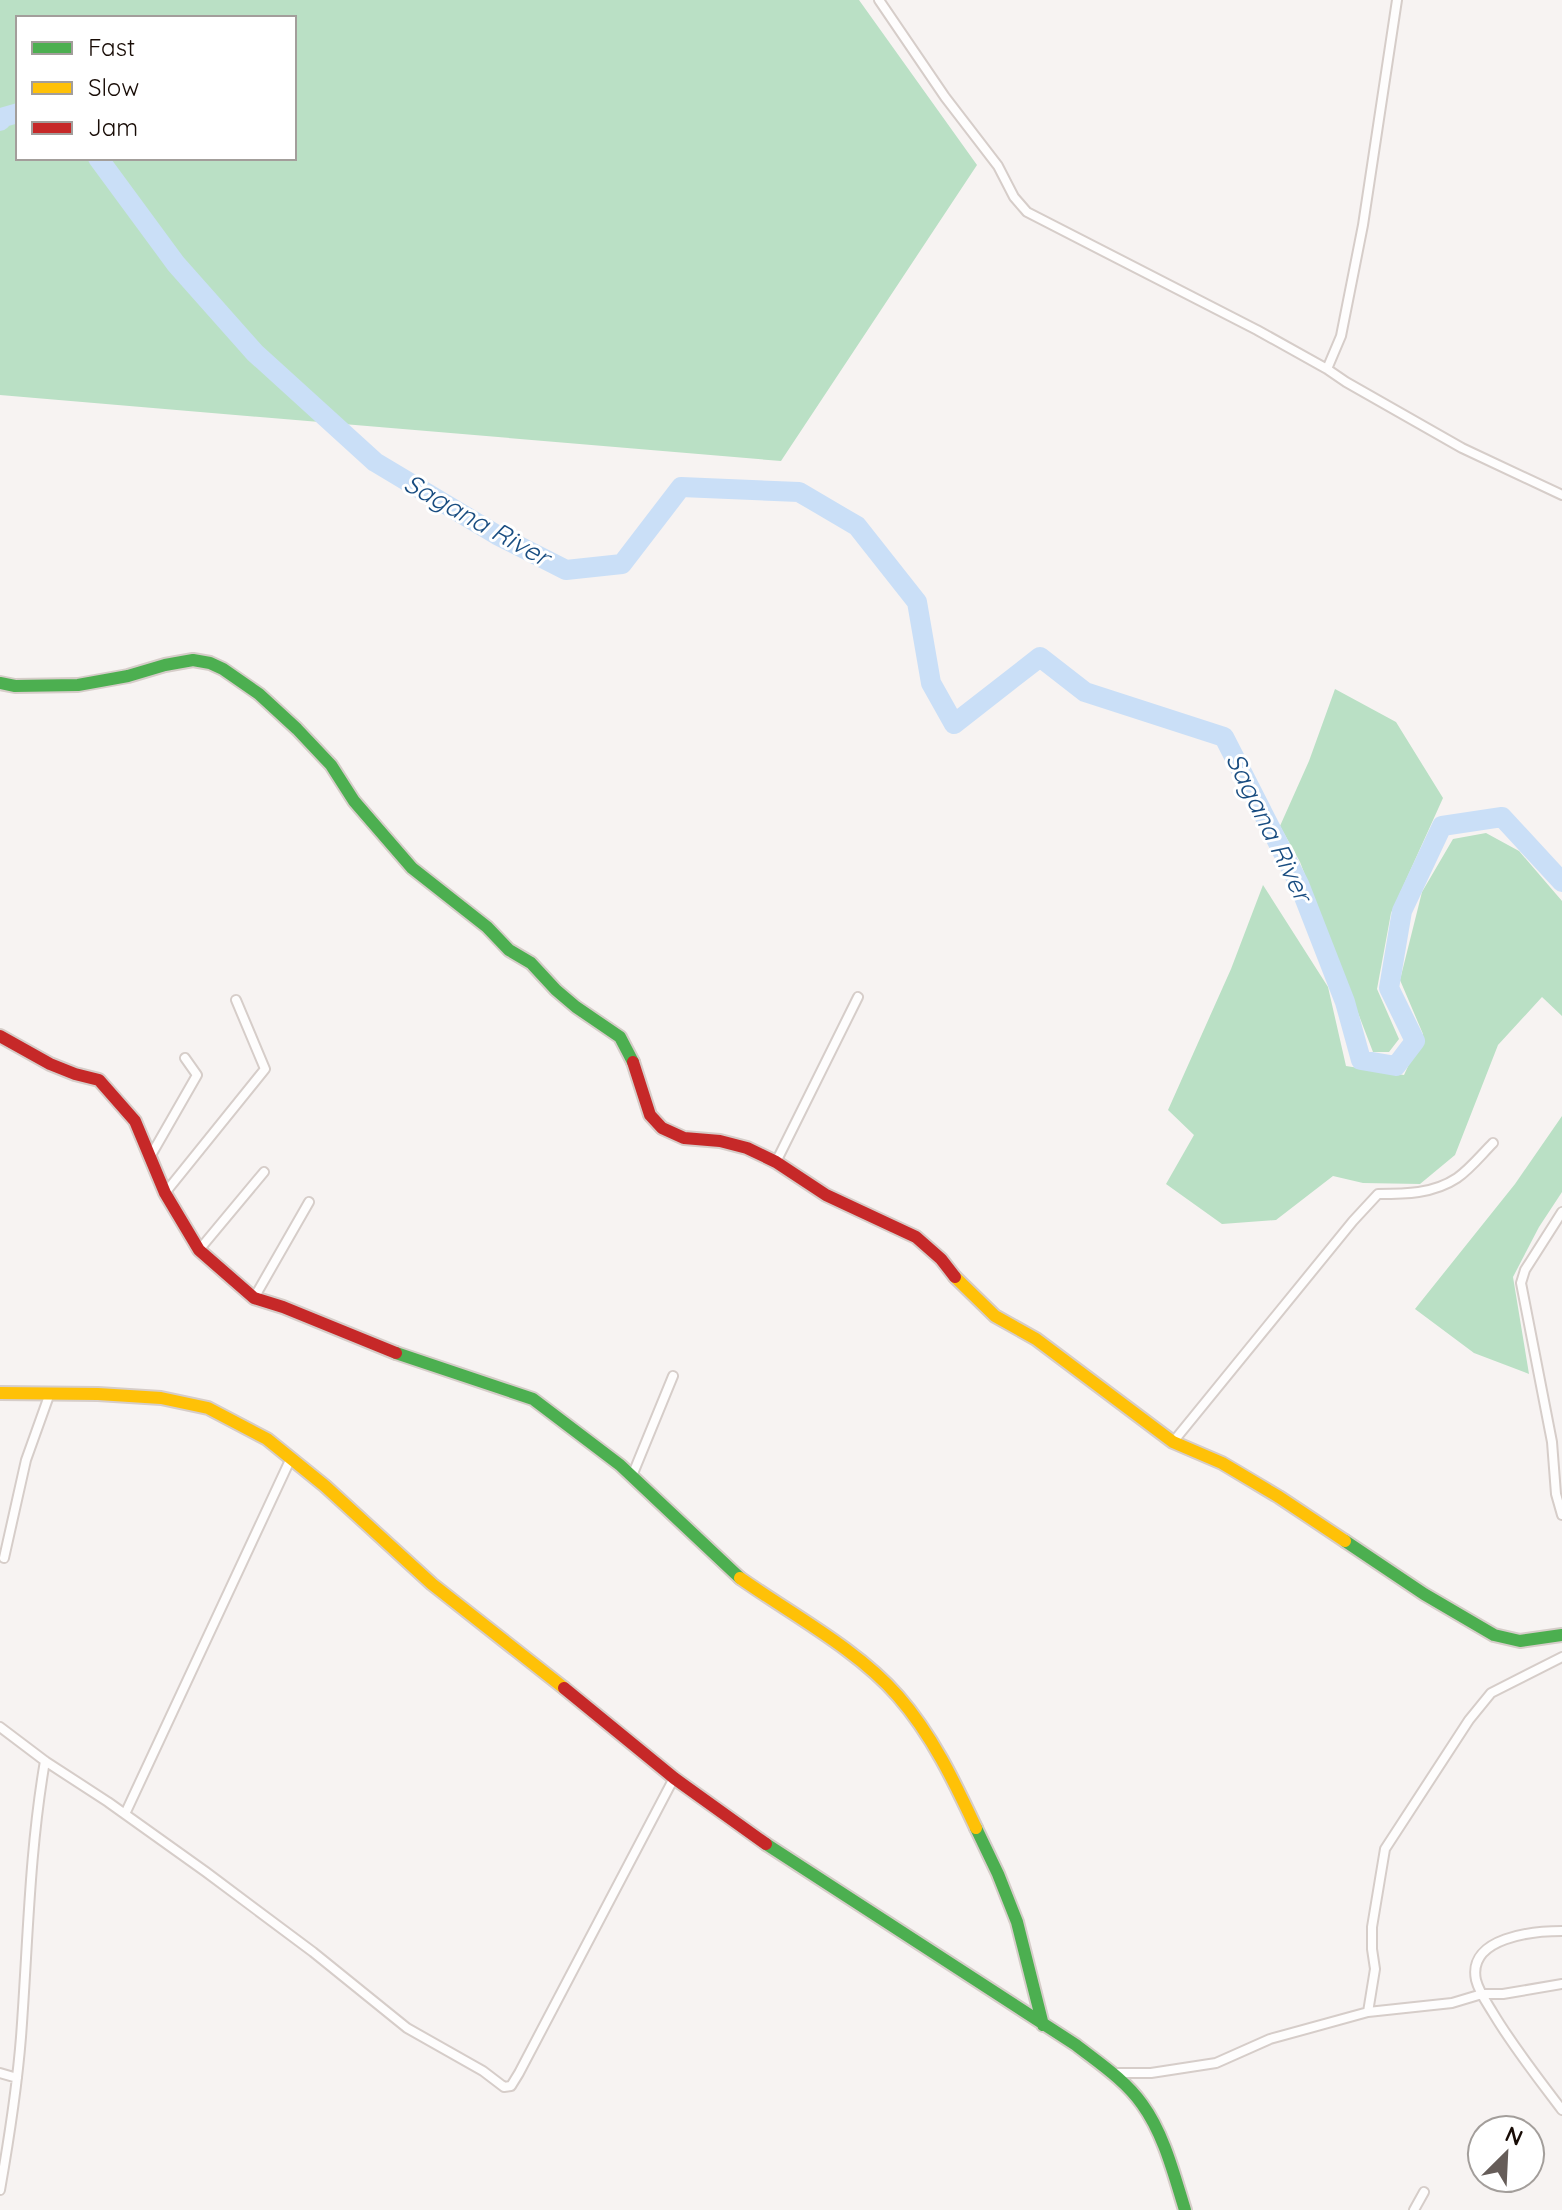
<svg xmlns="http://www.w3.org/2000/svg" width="1562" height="2210" font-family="Quicksand,sans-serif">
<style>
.forest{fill:#bae0c5;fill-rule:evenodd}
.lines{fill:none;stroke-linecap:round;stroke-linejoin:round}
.river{stroke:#cadff7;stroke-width:20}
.street-casing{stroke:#d6cdc9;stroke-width:12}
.fast-casing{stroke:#d6cdc9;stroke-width:16}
.slow-casing{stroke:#d6cdc9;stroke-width:16}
.jam-casing{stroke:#d6cdc9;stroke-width:16}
.street{stroke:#fefdfd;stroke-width:8}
.fast{stroke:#4caf50;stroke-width:12}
.slow{stroke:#ffc107;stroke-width:12}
.jam{stroke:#c62828;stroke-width:12}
.labels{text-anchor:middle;stroke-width:6;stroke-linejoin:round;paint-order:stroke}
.water-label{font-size:26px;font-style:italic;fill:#194d81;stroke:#fff}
</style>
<rect width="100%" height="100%" fill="#f7f3f2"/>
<!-- forest -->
<path class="forest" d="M0,0H859L977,165L781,461L0,395ZM294,18V158H18V18Z
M1335,689L1396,722L1443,798L1391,913L1377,989L1399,1039L1389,1052H1373L1300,862L1280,826L1309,761Z
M1486,833L1519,851L1562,901V1016L1542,997L1498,1045L1455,1155L1420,1184L1363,1183L1333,1176L1276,1220L1222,1224L1166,1184L1194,1135L1168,1110L1231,969L1263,885L1328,987L1346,1066L1404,1075L1423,1034L1400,980L1422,892L1453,839Z
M1562,1116V1192L1539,1227L1513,1277L1529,1374L1474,1353L1415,1309L1515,1184Z"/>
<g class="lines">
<!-- river -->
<path class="river" d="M0,121L4,117L18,113
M98,158L176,264L255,353L375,462L497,535L566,570L622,564L681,487L799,492L857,526L917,602L931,683L954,724L1040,657L1085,692L1224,737L1299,884L1345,1002L1361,1060L1396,1066L1415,1041L1389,988L1402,911L1442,826L1502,817L1562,882"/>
<!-- street casing -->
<g class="street-casing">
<path id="street" d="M879,0L945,97L998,166L1014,197L1027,212L1257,330L1327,369L1346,382L1462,448L1562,495
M1327,369L1341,336L1363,225L1397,0
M150,1157L197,1075L185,1058
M776,1162L858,997
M165,1193L265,1069L236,1000
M1562,1212L1525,1270L1521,1283L1552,1442L1556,1494L1562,1515
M199,1250L264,1172
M254,1298L309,1202
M1173,1442L1353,1221L1378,1194C1405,1194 1433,1194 1457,1178C1470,1169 1482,1154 1493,1143
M632,1476L673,1376
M4,1558L26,1460L50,1393
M0,1727L45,1761L108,1802L206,1872L313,1952L407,2028L483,2071L504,2087L511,2086L519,2073L674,1778
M125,1814L291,1458
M1562,1931C1534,1931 1467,1937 1476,1980C1479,1992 1487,2003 1493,2013C1514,2048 1538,2078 1562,2110
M1368,2012L1375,1969L1372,1949V1927L1385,1849L1469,1720L1491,1693L1562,1657
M0,2073L17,2078
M1113,2073H1151L1216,2063L1270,2039L1368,2012L1452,2003L1482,1994H1503L1562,1984
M0,2190C9,2139 17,2088 21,2037C28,1944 29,1853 45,1761
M1414,2210L1424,2192"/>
</g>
<!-- fast casing -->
<g class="fast-casing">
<path id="fast" d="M0,683L15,686L78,685L128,676L165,665L193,660L210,663L223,669L259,694L297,729L331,765L354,801L412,868L487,927L509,950L531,963L556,990L576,1007L620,1037L633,1062
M396,1353L533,1399L620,1465L740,1578
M1345,1541L1424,1594L1494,1635L1520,1641L1562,1635
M976,1828L998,1874L1017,1922L1043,2025
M766,1844L1076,2045C1099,2063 1125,2080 1142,2104C1164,2134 1174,2175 1185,2210"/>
</g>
<!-- slow casing -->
<g class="slow-casing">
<path id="slow" d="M955,1277L995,1316L1036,1339L1173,1442L1222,1463L1279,1497L1345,1541
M0,1393L98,1394L161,1398L208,1408L267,1439L325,1486L432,1584L564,1688
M740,1578C791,1614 857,1649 898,1696C932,1735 954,1781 976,1828"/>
</g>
<!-- jam casing -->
<g class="jam-casing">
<path id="jam" d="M0,1036L50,1064L75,1074L99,1080L135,1121L165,1193L199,1250L254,1298L283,1307L396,1353
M633,1062L650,1115L662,1128L684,1138L720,1141L747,1148L776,1162L826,1195L916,1237L941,1259L955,1277
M564,1688L674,1778L766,1844"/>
</g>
<!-- street -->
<use href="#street" class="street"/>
<!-- fast -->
<use href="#fast" class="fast"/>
<!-- slow -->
<use href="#slow" class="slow"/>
<!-- jam -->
<use href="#jam" class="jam"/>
</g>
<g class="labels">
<!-- water labels -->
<g class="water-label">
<text transform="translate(477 520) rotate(29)" y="9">Sagana River</text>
<text transform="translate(1269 827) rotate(64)" y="9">Sagana River</text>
</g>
</g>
<!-- legend -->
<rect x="16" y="16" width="280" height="144" fill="#ffffff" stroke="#a39e9b" stroke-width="2"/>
<rect x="32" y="42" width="40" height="12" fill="#4caf50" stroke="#a39e9b" stroke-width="2"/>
<text x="88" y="56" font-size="24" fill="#180c06">Fast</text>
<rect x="32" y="82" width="40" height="12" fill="#ffc107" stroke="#a39e9b" stroke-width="2"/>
<text x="88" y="96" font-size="24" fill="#180c06">Slow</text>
<rect x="32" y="122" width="40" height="12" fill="#c62828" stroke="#a39e9b" stroke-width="2"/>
<text x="88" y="136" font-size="24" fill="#180c06">Jam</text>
<!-- north arrow -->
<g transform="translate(1506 2154) rotate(24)"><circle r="38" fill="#ffffff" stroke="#a39e9b" stroke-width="2"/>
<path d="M0-6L14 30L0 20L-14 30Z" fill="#665d59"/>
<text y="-12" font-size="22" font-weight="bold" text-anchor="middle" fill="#180c06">N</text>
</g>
</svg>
